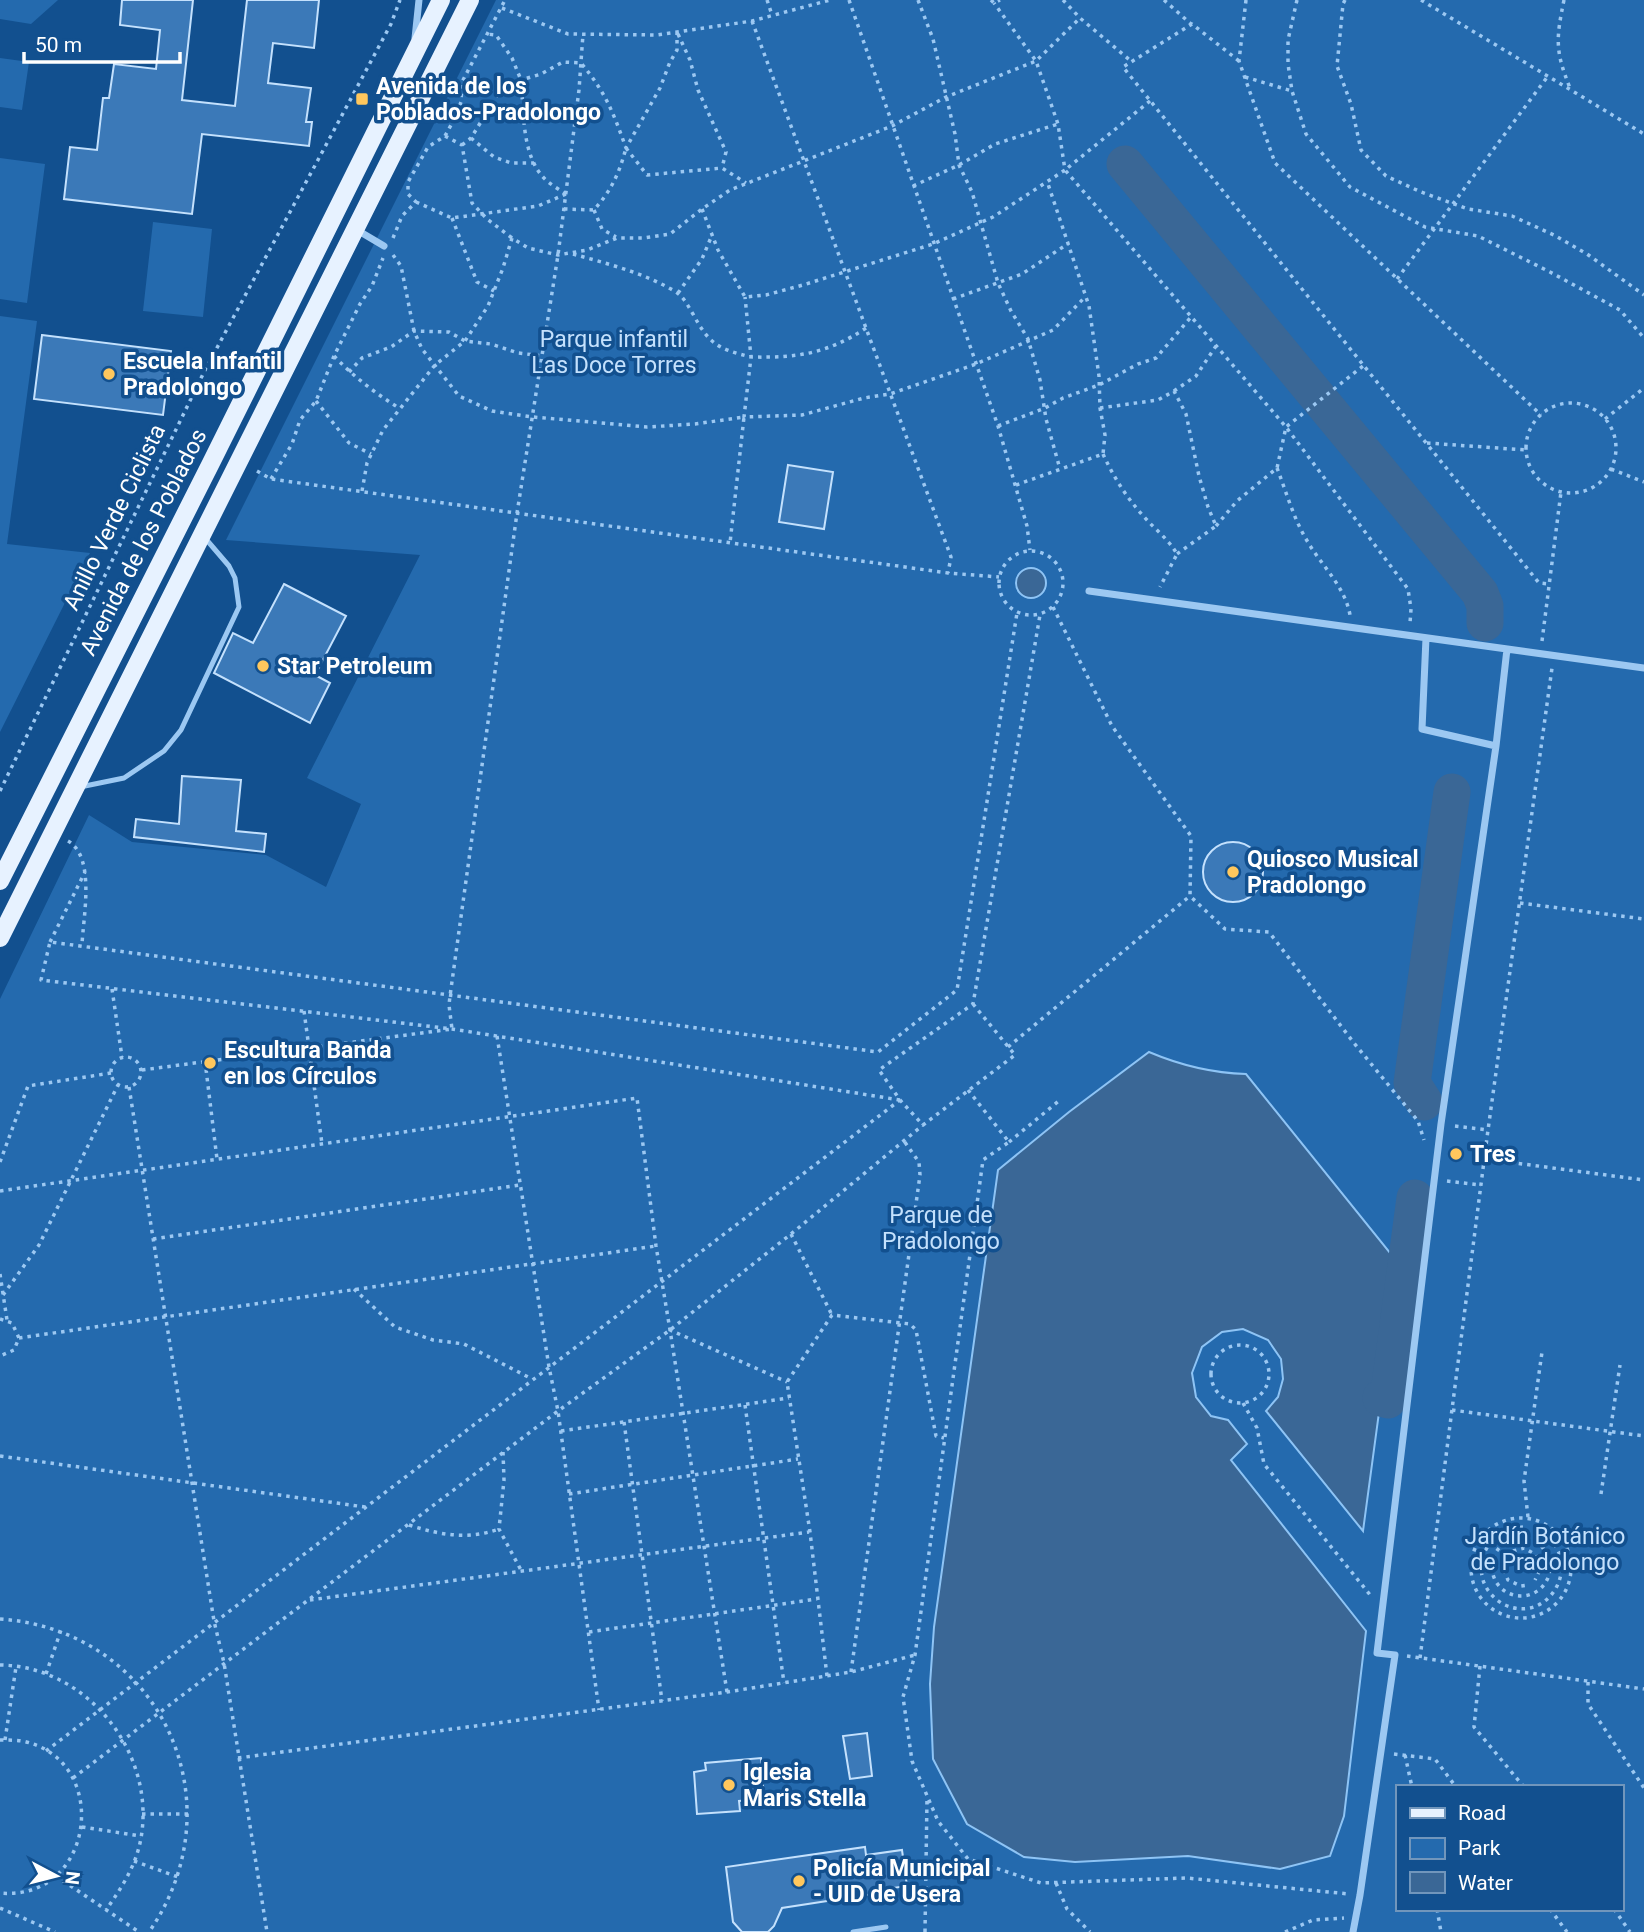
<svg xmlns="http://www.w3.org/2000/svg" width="1644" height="1932" font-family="Roboto,sans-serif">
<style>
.green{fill:#246aae;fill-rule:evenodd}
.water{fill:#3a6796;stroke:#8ec4f5;stroke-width:2}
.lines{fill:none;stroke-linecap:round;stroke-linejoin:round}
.river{stroke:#3a6796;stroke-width:37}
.building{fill:#3b79b8;stroke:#c4e1fd;stroke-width:2}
.path{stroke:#9cc8f2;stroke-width:3.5;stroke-dasharray:3.5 5;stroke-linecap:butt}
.lane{stroke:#9cc8f2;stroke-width:5}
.street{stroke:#9cc8f2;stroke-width:7}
.primary{stroke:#e7f2ff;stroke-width:18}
.poi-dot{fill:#ffc75d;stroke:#12508f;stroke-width:2.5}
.labels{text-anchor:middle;stroke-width:7;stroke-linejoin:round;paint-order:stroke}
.poi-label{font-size:23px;font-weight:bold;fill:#fff;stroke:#12508f;text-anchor:start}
.park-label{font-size:23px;fill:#c4e1fd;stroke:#12508f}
.street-label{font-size:23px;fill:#fff;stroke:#12508f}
</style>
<rect width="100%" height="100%" fill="#12508f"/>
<!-- green -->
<path class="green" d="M0,0H58L31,24L0,19Z
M496,0H1644V1932H0V999L89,815L132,842L266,855L326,887L361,804L307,778L420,555L226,540ZM1397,1787H1621V1909H1397Z
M0,58L29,62L22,110L0,107Z
M0,158L45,164L27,303L0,299Z
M153,222L212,229L203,317L143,311Z
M0,316L37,321L7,544L90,553L0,732Z"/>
<!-- water -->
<path class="water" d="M1016 583a15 15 0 1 1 30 0a15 15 0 1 1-30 0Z
M1149,1052C1182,1066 1211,1073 1246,1074L1399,1264L1363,1531L1266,1411L1278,1397L1283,1379L1281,1359L1268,1340L1243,1329L1222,1332L1202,1347L1192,1373L1196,1397L1211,1416L1228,1420L1247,1444L1231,1460L1366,1631L1344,1816L1330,1856L1280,1869L1188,1856L1075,1862L1024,1857L967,1824L933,1759L930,1684L934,1627L998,1170L1069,1112Z"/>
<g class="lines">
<!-- river -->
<path class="river" d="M1125,164L1480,593L1485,606V623
M1424,1102L1412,1083L1452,792
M1381,1398L1388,1400L1415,1198"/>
</g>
<!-- building -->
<path class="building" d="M122,0H193L182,100L235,106L247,0H319L314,48L273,43L268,83L311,88L306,122H312L309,146L202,134L192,214L64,199L70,147L97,150L103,98H109L114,64L156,69L160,30L120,25Z
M42,335L171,351L163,415L34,399Z
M788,465L833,472L824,529L779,522Z
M284,584L346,616L315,675L330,683L310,723L214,673L233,633L253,643Z
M182,776L241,780L236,831L266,834L264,852L134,837L136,819L179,824Z
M1203 872a30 30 0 1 1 60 0a30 30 0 1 1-60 0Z
M867,1733L872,1776L850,1779L843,1736Z
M761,1758L764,1799L739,1801L740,1811L697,1814L694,1772L706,1770L705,1763Z
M865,1847L866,1855L902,1850L907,1886L872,1891L873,1894L782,1908L774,1926L768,1932H742L733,1922L726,1867Z"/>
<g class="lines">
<!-- path -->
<path class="path" d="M767,0L772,15
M849,0L998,426L1027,526L1030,550
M918,0L933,39L955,134L959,165L972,192L998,283L1011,311L1028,339L1040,380L1046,419L1060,469
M991,0L994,3L1000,0
M1063,0L1080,18L1132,62
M1164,0L1191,24
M1246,0L1239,61L1275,163L1541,415
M1297,0L1288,40V64L1292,91L1306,134L1350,187L1425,227L1478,236L1550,272L1620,310L1644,338
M1345,0L1343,4L1337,66L1351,104L1361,150L1386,176L1421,192L1468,209L1512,216L1554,235L1587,254L1644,295
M1421,0L1644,134
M1564,0C1556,39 1555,51 1570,88
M502,8L568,34L657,35L752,21L830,0
M752,21L951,557L948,573
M678,34L690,60L698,90L726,152L722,168
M1239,61L1192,24L1123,67L1539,583L1549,584
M1245,77L1292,91
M1150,101L1065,170L1286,427L1408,589L1411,609L1410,623
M445,136L462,145L472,203L487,219L512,238
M471,138L494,157L511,163H534
M462,145L471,138L498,94L521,80L512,58L496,35L486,34
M626,148L647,175L722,168L746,183
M913,186L959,165L995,144L1058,124
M566,194C560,190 553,186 547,181C521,158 524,112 521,80L541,74L563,62L581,63C606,93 613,112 626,148L660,88L670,62L677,50V32
M416,202L452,218L538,206L566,194
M564,209L594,210C612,189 619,174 626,148
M702,209L718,250L745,297L766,295L803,285L933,244L993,217L1065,170L1058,124L1036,61L994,3
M594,210L602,229L616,237
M452,218L477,282L494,291
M393,238L402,216L416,202L408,194V182L428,147L445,136L456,116L461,102L462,82L505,0
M573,254C608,264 645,273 676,292C684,297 688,306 693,314C709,344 718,349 751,357L745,297
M393,255L401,266L414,331L422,349L459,396L492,411L533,417L647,427L695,424L744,417L730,543
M1397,279L1548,76
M678,293L702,259L712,235
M953,299L1022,274L1069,243
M866,328C827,354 796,358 751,357L744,417L802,415L864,398L890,394L976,364L1053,330L1086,296
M334,356C354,377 375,393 399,408
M349,372L362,358L391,347L414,331L449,332L465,341L491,344L518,353L543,356
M1174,391L1196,376L1216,346
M316,401L349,443L371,454
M1526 448a45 45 0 1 1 90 0a45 45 0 1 1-90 0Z
M1100,408L1158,400L1174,391L1186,414L1199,476L1208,507L1216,526L1177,554
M1605,419L1644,388
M998,426L1045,408L1063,398L1099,385L1138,364L1156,358L1191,317
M1427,443L1526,450
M1103,454C1114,478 1128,500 1147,520C1157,531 1169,540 1177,554L1160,587
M1277,468C1286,491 1293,517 1306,539C1320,564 1345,586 1350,615
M1611,469L1644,482
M257,471L271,479L948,573L999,577
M271,479L292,444L300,420L316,401L334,356L360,304L372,286L383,258
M1016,485L1103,454L1105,435L1100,408L1099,376L1089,306L1047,181
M362,491L367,463L383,430L435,365L465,341L488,306L503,268L512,238L528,248L558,255L587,250L617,238H643L670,234L702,209L730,190L892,126L946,97L1036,61L1080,18
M1216,526L1237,501L1277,468L1286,427L1363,366
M999 583a32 32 0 1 1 64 0a32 32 0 1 1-64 0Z
M1053,607L1112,726L1191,836L1190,896L1225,929L1269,932L1354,1043L1418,1121L1424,1140
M1542,641L1561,492
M0,791L204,372L391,24L400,0
M68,841C96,857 83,918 82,945
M1520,903L1644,919
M50,942L85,872
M112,989L122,1057
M973,1004L1015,1055L923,1125L900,1100L879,1070L973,1004L1040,615
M304,1011L322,1144
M497,1036L549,1367L558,1411L599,1710
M1008,1047L1190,896
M111 1072a15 15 0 1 1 30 0a15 15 0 1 1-30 0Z
M205,1061L217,1159
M142,1070L452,1029L449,1005L450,996L517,513L558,255L579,90L583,34
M129,1087L214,1621L224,1663L267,1932
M968,1090L1009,1142L983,1160L915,1655L903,1697L912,1761L938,1821L968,1859L1041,1883L1187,1878L1349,1894
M900,1100L452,1029L41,980L50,942L878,1052L957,990L1017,613
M1455,1126L1488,1130
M1009,1142L1060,1100
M1485,1159L1644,1180
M0,1162L28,1086L111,1073
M1447,1181L1481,1185
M0,1191L637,1098L656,1246L670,1330
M791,1234L832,1315
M153,1239L520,1185
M0,1274L7,1320
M354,1289L395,1327L433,1340L464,1344L532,1379
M3,1295L39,1245L118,1085
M0,1319L12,1323L19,1338L14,1350L0,1356
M19,1338L656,1246
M1211 1374a29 29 0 1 1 58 0a29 29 0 1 1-58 0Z
M1243,1403L1257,1428L1264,1464L1371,1596
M745,1405L784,1683
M1452,1410L1644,1436
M624,1422L662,1701
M561,1431L789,1398
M503,1452L504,1480L499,1529L522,1572
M0,1456L365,1507
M569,1494L798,1459
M1601,1494L1620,1365
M1528,1517L1524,1481L1542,1352
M1471 1568a50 50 0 1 1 100 0a50 50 0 1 1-100 0Z
M409,1525C440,1535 468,1540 499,1529
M1523,1527C1496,1530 1475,1551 1483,1580C1486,1590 1494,1599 1503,1604C1554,1629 1590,1549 1531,1528
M1492 1567a29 29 0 1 1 58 0a29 29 0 1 1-58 0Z
M1513,1551L1524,1548L1536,1555L1541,1568L1535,1580
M1508,1554L1503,1567L1508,1580L1521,1586L1528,1585
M310,1600L809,1532
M0,1619C159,1630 240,1801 149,1932
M589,1632L817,1599
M1407,1656L1644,1689
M1420,1658L1488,1130L1552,668
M0,1665C87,1666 156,1753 141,1838C136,1866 122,1887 106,1910
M1480,1666L1474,1727L1524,1787
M851,1672L920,1175L919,1162L904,1141
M46,1674L61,1630
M827,1676L810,1532L787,1382L832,1315L910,1324L916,1330L936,1436L944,1438
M1588,1682V1704L1644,1788
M727,1692L670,1330L787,1382
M0,1740C7,1740 15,1740 22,1741C113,1759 95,1902 0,1893
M5,1740L16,1667
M46,1751L900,1100
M1394,1754L1435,1759L1456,1787
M1405,1755L1412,1787
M238,1758L727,1692L851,1672L915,1655
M73,1778L558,1411L670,1330L791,1234L923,1125
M142,1814H188
M82,1827L141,1836
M134,1861L178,1877
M56,1876L139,1932
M1056,1883L1067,1909L1090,1932
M0,1908L55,1932
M1437,1909L1441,1932
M1550,1909L1567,1932
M1614,1909L1630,1932
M925,1932L927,1799
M1285,1932L1313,1920L1344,1918"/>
<!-- lane -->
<path class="lane" d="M80,787L124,778L164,751L181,730L239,607L235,578L229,566L205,538
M853,1932L886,1927"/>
<!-- street -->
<path class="street" d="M415,38L419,0
M357,230L384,246
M1089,591L1644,668
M1426,638L1422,729L1496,746
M1353,1932L1360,1895L1395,1655L1377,1653L1441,1124L1496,746L1507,649"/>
<!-- primary -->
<path class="primary" d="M0,881L211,463L441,0
M0,938L470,0"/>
</g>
<!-- markers -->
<g class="poi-dot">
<rect x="355" y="92" width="14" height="14" rx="3.5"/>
<circle cx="109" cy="374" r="7"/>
<circle cx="263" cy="666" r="7"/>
<circle cx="1233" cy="872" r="7"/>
<circle cx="210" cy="1063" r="7"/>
<circle cx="1456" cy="1154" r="7"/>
<circle cx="729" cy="1785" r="7"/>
<circle cx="799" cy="1881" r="7"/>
</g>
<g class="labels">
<!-- poi labels -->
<g class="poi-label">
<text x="376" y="94">Avenida de los<tspan x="376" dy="26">Poblados-Pradolongo</tspan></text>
<text x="123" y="369">Escuela Infantil<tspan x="123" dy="26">Pradolongo</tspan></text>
<text x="277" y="674">Star Petroleum</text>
<text x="1247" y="867">Quiosco Musical<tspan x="1247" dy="26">Pradolongo</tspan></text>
<text x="224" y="1058">Escultura Banda<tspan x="224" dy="26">en los Círculos</tspan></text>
<text x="1470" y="1162">Tres</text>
<text x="743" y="1780">Iglesia<tspan x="743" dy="26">Maris Stella</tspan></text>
<text x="813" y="1876">Policía Municipal<tspan x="813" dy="26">- UID de Usera</tspan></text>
</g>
<!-- park labels -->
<g class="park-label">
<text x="614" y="347">Parque infantil<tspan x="614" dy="26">Las Doce Torres</tspan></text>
<text x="941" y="1223">Parque de<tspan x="941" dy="26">Pradolongo</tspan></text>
<text x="1545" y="1544">Jardín Botánico<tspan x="1545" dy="26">de Pradolongo</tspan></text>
</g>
<!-- street labels -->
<g class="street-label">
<text transform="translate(114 517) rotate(-64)" y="8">Anillo Verde Ciclista</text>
<text transform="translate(143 542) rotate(-63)" y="8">Avenida de los Poblados</text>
</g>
</g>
<!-- legend -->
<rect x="1396" y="1785" width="228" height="126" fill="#12508f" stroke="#7196bc" stroke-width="2"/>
<rect x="1410" y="1808" width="35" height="10" fill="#e7f2ff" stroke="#7196bc" stroke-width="2"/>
<text x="1458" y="1820" font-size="21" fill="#ffffff">Road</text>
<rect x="1410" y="1838" width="35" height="21" fill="#246aae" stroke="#7196bc" stroke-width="2"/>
<text x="1458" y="1855" font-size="21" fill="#ffffff">Park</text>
<rect x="1410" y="1872" width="35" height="21" fill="#3a6796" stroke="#7196bc" stroke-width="2"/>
<text x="1458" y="1890" font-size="21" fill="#ffffff">Water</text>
<!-- north arrow -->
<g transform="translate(56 1876) rotate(97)" stroke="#12508f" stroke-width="5" paint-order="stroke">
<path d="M0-5L12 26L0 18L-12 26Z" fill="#ffffff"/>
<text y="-10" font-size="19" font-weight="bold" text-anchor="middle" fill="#ffffff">N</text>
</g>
<!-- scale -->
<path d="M24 52v10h156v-10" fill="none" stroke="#ffffff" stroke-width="3.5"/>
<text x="35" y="52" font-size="21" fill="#ffffff" stroke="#12508f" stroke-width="5" paint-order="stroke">50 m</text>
</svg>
